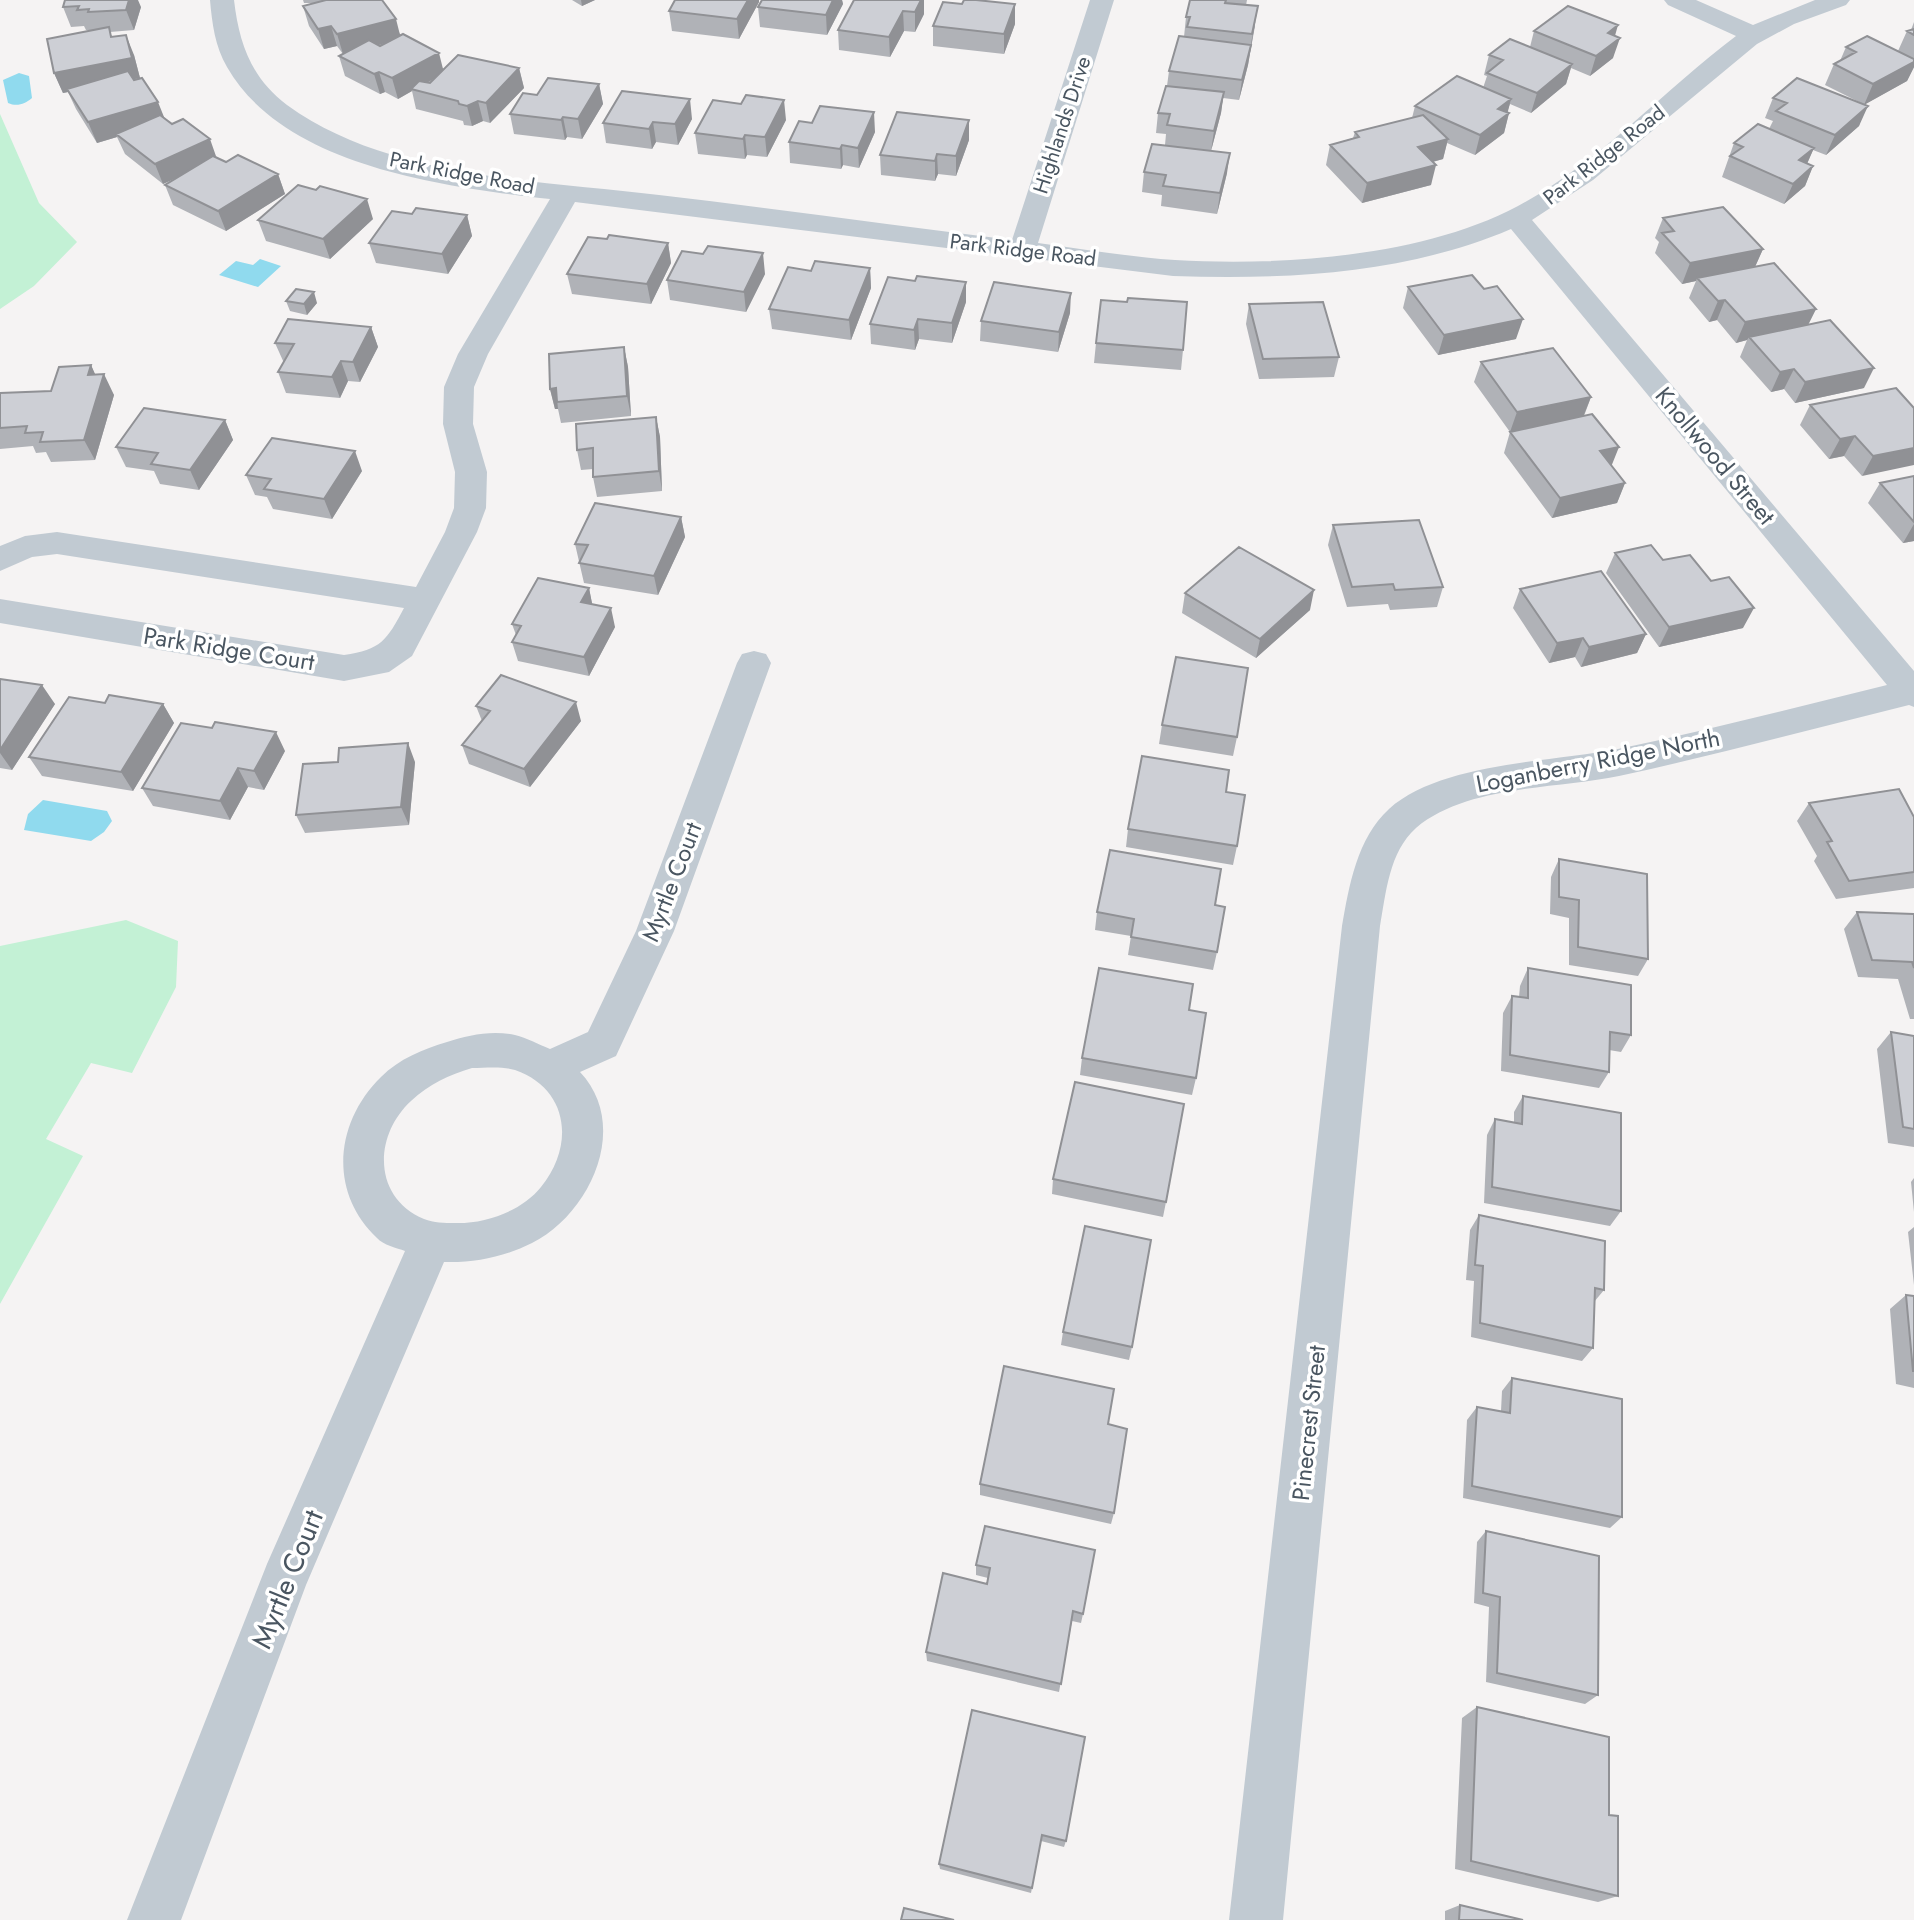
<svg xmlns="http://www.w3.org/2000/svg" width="1914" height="1920" font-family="Jost,sans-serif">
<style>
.green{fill:#c3f1d5}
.water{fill:#90daee}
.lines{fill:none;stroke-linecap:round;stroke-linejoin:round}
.street{fill:#c1cad2;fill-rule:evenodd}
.wall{fill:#b0b2b7}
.shaded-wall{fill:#909195}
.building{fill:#cdcfd5;stroke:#909195;stroke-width:2}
.labels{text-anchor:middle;stroke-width:7;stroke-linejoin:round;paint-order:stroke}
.far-street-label{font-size:21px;fill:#4a5661;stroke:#fff}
.street-label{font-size:24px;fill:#4a5661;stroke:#fff}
.near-street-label{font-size:28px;fill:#4a5661;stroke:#fff}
</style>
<rect width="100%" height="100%" fill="#f5f3f3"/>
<!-- green -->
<path class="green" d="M0,114L39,203L77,242L34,286L0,309Z
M126,920L178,941L176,987L132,1073L91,1063L46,1139L83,1156L0,1304V946Z"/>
<!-- water -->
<path class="water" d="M19,73L29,76L32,98C25,104 17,107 8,103L3,80Z
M260,259L281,266L258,287L219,275L236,261L253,265Z
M43,800L107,811L112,821L104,832L91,841L24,830L28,814Z"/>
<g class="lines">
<!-- street -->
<path class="street" d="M210,0H234C239,43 251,78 287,105C389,179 539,180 659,195C777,209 894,225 1012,240L1090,0H1114L1038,243C1083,249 1130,257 1175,260C1282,266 1422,257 1518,206C1600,162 1663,91 1736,36L1668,5L1664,0H1696L1753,25L1815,0H1850L1846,5L1794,24L1757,44L1593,180L1532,220L1914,671V707L1909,705C1812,729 1716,755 1619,776C1557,789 1467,785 1416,828C1389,852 1386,893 1380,926L1283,1920H1229L1342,926C1349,886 1357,838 1389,809C1440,763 1551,762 1618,749C1708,730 1797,707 1887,685L1511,229C1406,274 1286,280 1173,276L575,202L488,354L474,387L473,424L487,472L486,508L477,532L412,656L389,672L344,681L0,623V599L344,655C381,650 387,640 404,608L57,554L32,557L0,571V546L25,536L57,532L416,587L445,532L454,508L455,472L443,424L444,387L458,354L550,199C446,187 284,167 227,67C215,47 212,23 210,0Z
M754,651L766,654L771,663L674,931L616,1056L580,1072C631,1126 590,1214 532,1243C504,1257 474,1263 444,1262L306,1585L181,1920H127L267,1564L405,1251C397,1248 383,1245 377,1238C328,1192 335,1122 381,1077C399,1059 423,1049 447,1042C468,1035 492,1030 515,1035C527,1038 538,1044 550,1049L588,1032L636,931L737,663L742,654ZM472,1068C485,1068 502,1066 515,1070C569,1089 575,1145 541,1187C522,1211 485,1224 455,1223C444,1223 434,1223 424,1219C373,1198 373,1136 411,1101C429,1084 449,1075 472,1068Z"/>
</g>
<!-- wall -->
<path class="wall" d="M65,0L141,7L134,30L110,32L112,37L134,55L140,78L134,79L165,119L217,158L226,162L278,174L285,194L226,231L173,205L165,185L174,179L163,184L125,154L117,137L97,143L76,109L68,92L63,93L54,73L95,30H86L84,26L71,27L63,7Z
M303,0H382L401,36L444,69L519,68L524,88L490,123L483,121L472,126L464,125L463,121L416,109L412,91L398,99L385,92L380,94L345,76L339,56L343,54L337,46L324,49L309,26L303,6L316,3H304Z
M572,0H595L582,6Z
M675,0H759V2L739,39L672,31L669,11Z
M762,0H842L843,4L827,35L760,27L758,7Z
M854,0L924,14L915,32L904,31L890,57L839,50L838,30Z
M1190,0H1247L1246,5L1255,26L1248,65L1239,100L1223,98L1221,113L1211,151L1227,173L1217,214L1161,206L1162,195L1142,192L1144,172L1165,145L1166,134L1156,133L1158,113L1167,86L1169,71L1184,37L1186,17Z
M962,4H1015V24L1004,54L933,46V26Z
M1914,22V67L1907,81L1865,104L1859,126L1826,155L1813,150L1807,164L1813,166L1805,186L1784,204L1722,177L1734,143L1769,129L1773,121L1765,118L1773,98L1863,104L1825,85L1834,64L1840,61L1846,47L1898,51L1907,31L1911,30Z
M1534,31L1615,36L1613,58L1590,76L1571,68L1566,84L1531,113L1510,104L1507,112L1509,113L1504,133L1475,155L1447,143L1443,159L1433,162L1431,185L1362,203L1326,165L1330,145L1353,138L1355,132L1412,118L1415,106L1483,88L1487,76L1484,75L1489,55L1530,47Z
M599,84L603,104L582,139L567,137L565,140L514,134L510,114L537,95Z
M692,119L678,145L656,142L652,149L606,143L603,123Z
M786,120L767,157L747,155L745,159L698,154L695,133Z
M969,120V140L956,176L938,174L935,181L881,175L880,155Z
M875,132L859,168L843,165L841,169L790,163L789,142Z
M412,214L467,215L472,236L448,274L376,263L369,243Z
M1663,218L1763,249L1755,267L1816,309L1808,325L1864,388L1795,403L1784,389L1771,392L1740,357L1747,340L1736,343L1717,320L1709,322L1689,298L1696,281L1682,284L1655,253L1659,242L1655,238Z
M373,219L330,259L266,241L258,220Z
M607,239L668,243L671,263L651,304L572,294L567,274Z
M870,268L871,288L851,340L772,329L769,309L811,271Z
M765,274L746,312L670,300L667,280Z
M915,281L966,282V302L952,343L919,339L915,350L871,344L870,324Z
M1408,287L1516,339L1438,355L1403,308Z
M286,301L317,303L307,315L290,311Z
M1249,304L1339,357L1334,377L1259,379L1246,324Z
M1070,313L1058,352L980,341L981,321Z
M371,327L378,347L360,382L348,381L340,398L286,393L278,372L284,363L275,343Z
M1096,343L1183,350L1181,370L1094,363Z
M624,347L628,367L631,416L561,423L558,409H555L550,389Z
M1481,362L1591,397L1584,416L1612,466L1625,483L1617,503L1552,518L1504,453L1510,432L1538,426L1510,432L1474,382Z
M91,365L95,375L114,395L95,460L51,462L46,452L36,453L33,446L0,449V393L51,391Z
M1810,405L1914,408L1862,476L1844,456L1829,459L1800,425Z
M656,417L660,437L662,491L597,497L593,477V469L581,470L577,450Z
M225,420L233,440L199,490L160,484L154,471L126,467L116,447Z
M362,471L332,519L273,509L267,497L255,495L246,475Z
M1914,476V541L1903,543L1868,503L1880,483Z
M681,517L685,537L658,595L584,583L575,544Z
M1333,525L1443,587L1437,607L1390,610L1388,604L1347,607L1328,545Z
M1615,553L1663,560L1743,628L1659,647L1606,573Z
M589,588L592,604L615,627L589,676L518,661L512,642L516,635L512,624Z
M1520,589L1646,634L1637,653L1581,667L1575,657L1549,663L1513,608Z
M1185,593L1310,610L1256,658L1182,613Z
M0,679L55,704L12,770L0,768Z
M105,703L163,704L174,723L133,791L42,776L29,757Z
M476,706L581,721L530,787L469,764L462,745L482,721Z
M1162,725L1237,737L1233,756L1159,744Z
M285,751L264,790L248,787L230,820L153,806L142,788Z
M338,762H415L409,825L305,833L296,815Z
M1226,792L1237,846L1233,865L1126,847L1128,829Z
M1809,803L1914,817V888L1836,899L1814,861L1817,856L1797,821Z
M1559,859L1648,959L1638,976L1569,965V918L1550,914L1551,877Z
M1215,905L1217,952L1213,970L1128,955L1131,936L1095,930L1097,912Z
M1857,912L1914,914V1019H1910L1898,979L1858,977L1844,929Z
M1528,968L1631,1035L1621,1052L1609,1050V1072L1599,1088L1501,1071L1503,1013L1512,996L1519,997L1520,986Z
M1891,1032L1914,1036V1147L1888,1143L1877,1049Z
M1082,1058L1196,1078L1192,1095L1080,1075Z
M1523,1096L1621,1211L1610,1226L1484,1203L1487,1135L1495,1119L1514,1123V1112Z
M1914,1178V1212L1911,1182Z
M1053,1179L1166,1202L1163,1217L1052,1194Z
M1479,1215L1604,1290L1594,1302L1593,1348L1582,1361L1471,1337L1474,1281L1466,1280L1470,1230Z
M1914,1227V1285L1908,1232Z
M1906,1295L1914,1296V1388L1896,1384L1890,1309Z
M1063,1332L1132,1347L1129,1360L1061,1345Z
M1512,1378L1622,1517L1610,1528L1463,1498L1467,1420L1477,1407L1501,1411L1502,1391Z
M1108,1424L1114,1513L1111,1524L980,1495V1484Z
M985,1526L1083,1614L1081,1623L1072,1621L1059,1692L927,1661L926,1652L987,1584L988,1578L976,1575V1565Z
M1486,1531L1598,1695L1585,1704L1486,1682L1489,1607L1474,1603L1477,1542Z
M1477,1707L1609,1815L1618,1896L1598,1902L1455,1869L1462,1718Z
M972,1710L1066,1841L1064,1847L1041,1841L1031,1893L940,1869L939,1864Z
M1460,1905L1523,1920H1445V1911Z"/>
<!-- shaded-wall -->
<path class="shaded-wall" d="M129,0H138L141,7L134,30L126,10Z
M581,0H595L582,6Z
M748,0H759V2L739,39L737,19Z
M833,0H842L843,4L827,35L826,15Z
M921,0H924V14L915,32V12Z
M1015,4V24L1004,54V34Z
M1258,6L1248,65L1239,100L1242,80L1250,49Z
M903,11L904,31L890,57L889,37Z
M396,19L401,39L343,54L337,34Z
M1618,25L1613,43L1620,38L1613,58L1590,76L1596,56L1608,33Z
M331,26L337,46L324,49L318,29Z
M126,35L134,55L140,78L69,92L67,89L68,92L63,93L54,73Z
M439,53L444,73L414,90L411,89L412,91L398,99L392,78Z
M1914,62V67L1907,81L1864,105L1873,84Z
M1572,64L1566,84L1531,113L1537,93Z
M519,68L524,88L490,123L486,103Z
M379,72L385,92L380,94L374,74Z
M599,84L603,104L582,139L578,119Z
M1224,92L1221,113L1211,151L1214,131Z
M690,99L692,119L678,145L675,124Z
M1511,99L1507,115L1509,113L1504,133L1475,155L1480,135L1498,109Z
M784,100L786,120L767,157L765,137Z
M478,101L483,121L472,126L467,106Z
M158,102L166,122L116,134L117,137L97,143L88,122Z
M1868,106L1859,126L1826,155L1835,135Z
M874,112L875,132L859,168L858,148Z
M563,117L567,137L565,140L561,120Z
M969,120V140L956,176V156Z
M653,122L656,142L652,149L649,129Z
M745,135L747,155L745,159L743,139Z
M210,139L217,159L163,184L155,164Z
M1448,139L1443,159L1413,167L1418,147Z
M842,145L843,165L841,169L840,149Z
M1814,148L1805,168L1799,160Z
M1230,153L1227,173L1217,214L1220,193Z
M937,154L938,174L935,181V161Z
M1436,165L1431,185L1362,203L1367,183Z
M1813,166L1805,186L1784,204L1793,184Z
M278,174L285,194L226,231L218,211Z
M367,199L373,219L330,259L323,239Z
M467,215L472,236L448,274L442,254Z
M668,243L671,263L651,304L647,284Z
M1763,249L1754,269L1697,278L1696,281L1682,284L1690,263Z
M763,253L765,274L746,312L744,292Z
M870,268L871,288L851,340L849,320Z
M966,282V302L952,343V323Z
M314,292L317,303L307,315L304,304Z
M1071,293L1070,313L1058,352L1059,332Z
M1725,300L1717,320L1709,322L1718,301Z
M1816,309L1806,329L1749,337L1747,340L1736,343L1745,322Z
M918,319L919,339L915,350L914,330Z
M1523,319L1516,339L1438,355L1444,335Z
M371,327L378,347L360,382L353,362Z
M624,347L628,367L631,416L627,396Z
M341,361L348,381L340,398L332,377Z
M91,365L100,385L104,374L114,395L95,460L84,440L88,375Z
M1874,368L1864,388L1795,403L1805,382Z
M1794,369L1784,389L1771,392L1780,372Z
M556,388L558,409H555L550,389Z
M1591,397L1583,417L1510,432L1517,412Z
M656,417L660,437L662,491L659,471Z
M225,420L233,440L199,490L190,470Z
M1855,436L1844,456L1829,459L1840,439Z
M1619,447L1611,467L1600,451Z
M1914,448V465L1862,476L1873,456Z
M355,451L362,471L332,519L324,499Z
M1625,483L1617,503L1552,518L1560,498Z
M681,517L685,537L658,595L654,576Z
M1914,524V541L1903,543Z
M589,588L593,608L581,602Z
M1314,590L1310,610L1256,658L1260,639Z
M611,608L615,627L589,676L584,657Z
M1754,608L1743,628L1659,647L1669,627Z
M1646,634L1637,653L1581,667L1589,647Z
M1583,638L1575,657L1549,663L1557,643Z
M42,685L55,704L12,770L0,753V750Z
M576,702L581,721L530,787L524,769Z
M163,704L174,723L133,791L121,772Z
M276,732L285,751L264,790L254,771Z
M408,743L415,762L409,825L401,807Z
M238,768L248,787L230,820L220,801Z"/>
<!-- building -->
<path class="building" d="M65,0H129L126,10L88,12L89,9L77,10L79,6L63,7Z
M326,0H382L396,19L337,34L331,26L318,29L303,6Z
M675,0H748L737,19L669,11Z
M762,0H833L826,15L758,7Z
M854,0H921L915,12L903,11L889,37L838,30Z
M964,0H976L1015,4L1004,34L933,26L943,2L962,4Z
M1190,0H1226L1225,3L1258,6L1252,34L1187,27L1190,17H1186Z
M1568,6L1618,25L1608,33L1620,38L1596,56L1534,31Z
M109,27L111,37L126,35L132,58L54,73L47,39Z
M1914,29V35L1907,31Z
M403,34L439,53L392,78L379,72L374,74L339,56L369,40L380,46Z
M1179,36L1251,45L1242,80L1169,71Z
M1867,36L1914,59V62L1873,84L1834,64L1856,52L1846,47Z
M1510,39L1572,64L1537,93L1487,73L1503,60L1489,55Z
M458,55L519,68L486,103L478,101L467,106L459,104L458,101L411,89L419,81L430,83Z
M128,71L134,80L142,78L158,102L88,122L67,89Z
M1457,76L1511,99L1498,109L1509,113L1480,135L1415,106Z
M548,78L599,84L578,119L563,117L561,120L510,114L523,93L537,95Z
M1797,78L1868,106L1835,135L1776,111L1787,103L1773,98Z
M1166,86L1224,92L1214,131L1167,125L1170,114L1158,113Z
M622,91L690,99L675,124L653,122L649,129L603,123Z
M746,95L784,100L765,137L745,135L743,139L695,133L713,100L741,104Z
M820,106L874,112L858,148L842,145L840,149L789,142L799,121L812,123Z
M897,112L969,120L956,156L937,154L935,161L880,155Z
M160,115L172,124L183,119L210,139L155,164L116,134Z
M1423,115L1448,139L1418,147L1436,165L1367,183L1330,145L1359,137L1355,132Z
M1758,124L1814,148L1799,160L1813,166L1793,184L1730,156L1743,147L1734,143Z
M1152,144L1230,153L1220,193L1163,186L1166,175L1144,172Z
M238,155L278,174L218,211L165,185L213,156L226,162Z
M298,185L316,190L320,186L367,199L323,239L258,220Z
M1723,207L1763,249L1690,263L1662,233L1674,231L1663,218Z
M416,208L467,215L442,254L369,243L392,211L412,214Z
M609,235L668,243L647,284L567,274L588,237L607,239Z
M708,246L763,253L744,292L667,280L682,251L703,254Z
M815,261L870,268L849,320L769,309L788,267L811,271Z
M1774,263L1816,309L1745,322L1725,300L1718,301L1697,278Z
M1472,275L1484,289L1497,286L1523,319L1444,335L1408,287Z
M917,276L966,282L952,323L918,319L914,330L870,324L888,277L915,281Z
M994,282L1071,293L1059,332L981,321Z
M296,289L314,292L304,304L286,301Z
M1128,298L1187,302L1183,350L1096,343L1101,300L1127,302Z
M1323,302L1339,357L1263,359L1249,304Z
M288,319L371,327L353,362L341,361L332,377L278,372L294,344L275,343Z
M1830,320L1874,368L1805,382L1794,369L1780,372L1749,337Z
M624,347L627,396L557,402L556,388L550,389L549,354Z
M1553,348L1591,397L1517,412L1481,362Z
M91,365L88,375L104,374L84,440L40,442L43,432L25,433L27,426L0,428V393L51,391L59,367Z
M1896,388L1914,408V448L1873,456L1855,436L1840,439L1810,405Z
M144,408L225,420L190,470L151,464L158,453L116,447Z
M1592,414L1619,447L1600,451L1625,483L1560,498L1510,432Z
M656,417L659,471L593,477V448L577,450L576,424Z
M272,438L355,451L324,499L264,489L271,479L246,475Z
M1914,476V522L1880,483Z
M595,503L681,517L654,576L579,563L588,545L575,544Z
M1419,520L1443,587L1395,590L1393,584L1352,587L1333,525Z
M1651,545L1663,560L1690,555L1711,581L1729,577L1754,608L1669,627L1615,553Z
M1239,547L1314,590L1260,639L1185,593Z
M1601,571L1646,634L1589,647L1583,638L1557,643L1520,589Z
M538,578L589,588L581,602L611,608L584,657L512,642L521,626L512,624Z
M1176,657L1248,668L1237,737L1162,725Z
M501,675L576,702L524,769L462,745L490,711L476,706Z
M0,679L42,685L0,750Z
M109,695L163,704L121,772L29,757L69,697L105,703Z
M215,722L276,732L254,771L238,768L220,801L142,788L181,723L212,728Z
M408,743L401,807L296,815L303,764L338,762L339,748Z
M1142,756L1229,770L1226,792L1245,795L1237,846L1128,829Z
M1899,789L1914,817V872L1849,881L1827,842L1832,841L1809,803Z
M1110,850L1221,869L1215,905L1225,907L1217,952L1131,937L1134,919L1097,912Z
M1559,859L1647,874L1648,959L1578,947L1579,900L1559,897Z
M1857,912L1914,914V968L1912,962L1872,960Z
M1099,968L1193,984L1189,1010L1206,1013L1196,1078L1082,1058Z
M1528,968L1631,985V1035L1610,1032L1609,1072L1510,1055L1512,996L1528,998Z
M1891,1032L1914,1036V1129L1903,1127Z
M1075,1082L1184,1104L1166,1202L1053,1179Z
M1523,1096L1621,1113V1211L1492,1187L1495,1119L1522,1124Z
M1479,1215L1605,1241L1604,1290L1595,1288L1593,1348L1480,1323L1483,1266L1475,1265Z
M1085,1226L1151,1240L1132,1347L1063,1332Z
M1906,1295L1914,1296V1371H1913Z
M1004,1366L1114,1389L1108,1424L1127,1429L1114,1513L980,1484Z
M1512,1378L1622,1399V1517L1472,1486L1477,1407L1510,1413Z
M985,1526L1095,1550L1083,1614L1073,1611L1061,1684L926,1652L943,1573L987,1584L990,1568L976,1565Z
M1486,1531L1599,1556L1598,1695L1497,1673L1500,1597L1483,1593Z
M1477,1707L1609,1737V1815L1618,1816V1896L1471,1861Z
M972,1710L1085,1737L1066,1841L1042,1835L1032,1888L939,1864Z
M1460,1905L1523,1920H1459Z
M904,1908L954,1920H901Z"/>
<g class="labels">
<!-- far-street labels -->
<g class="far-street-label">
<text transform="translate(1062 125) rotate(-72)" y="7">Highlands Drive</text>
<text transform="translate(1604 155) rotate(-38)" y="7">Park Ridge Road</text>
<text transform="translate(462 173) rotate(11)" y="7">Park Ridge Road</text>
<text transform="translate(1023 250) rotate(7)" y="7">Park Ridge Road</text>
</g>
<!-- street labels -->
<g class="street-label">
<text transform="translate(1715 456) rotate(50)" y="8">Knollwood Street</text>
<text transform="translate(229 649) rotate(9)" y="8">Park Ridge Court</text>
<text transform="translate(1598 761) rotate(-11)" y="8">Loganberry Ridge North</text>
<text transform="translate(672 882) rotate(-69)" y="8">Myrtle Court</text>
<text transform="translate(1309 1423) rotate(-84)" y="8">Pinecrest Street</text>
</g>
<!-- near-street labels -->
<g class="near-street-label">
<text transform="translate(287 1579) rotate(-68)" y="10">Myrtle Court</text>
</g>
</g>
</svg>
